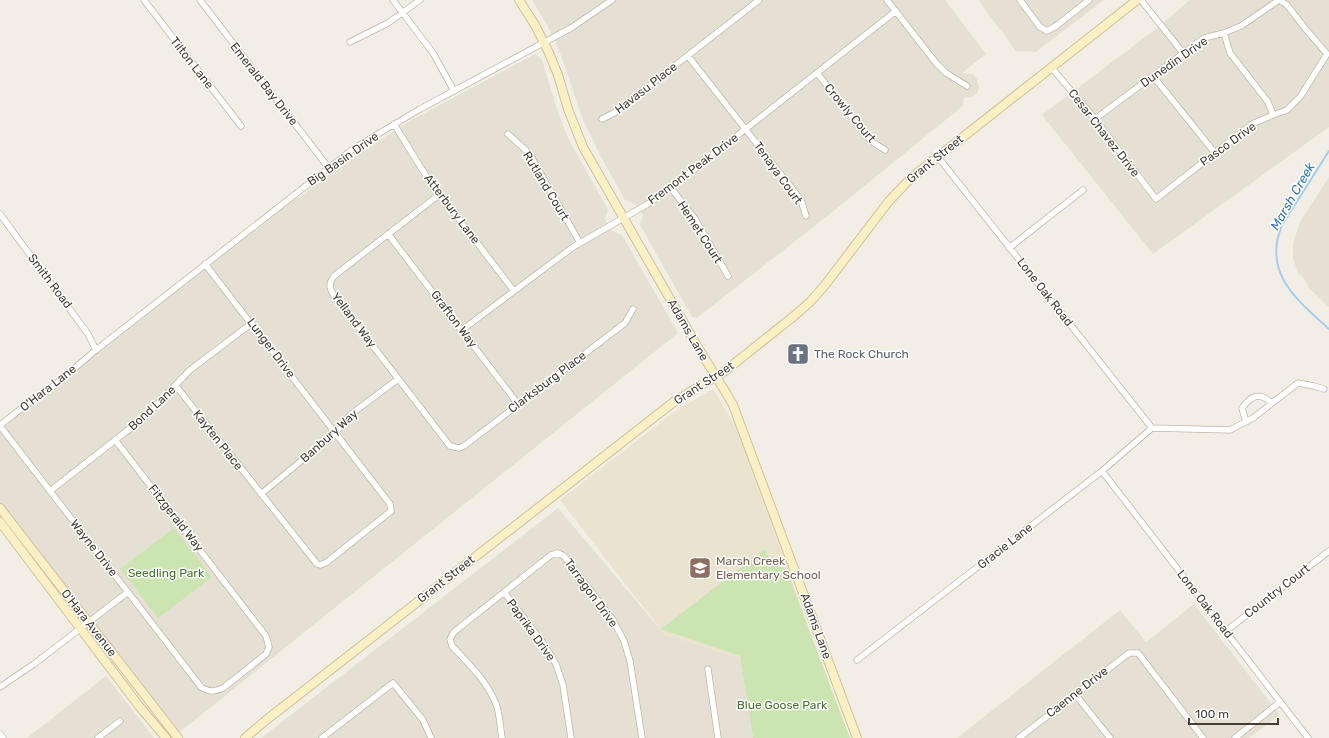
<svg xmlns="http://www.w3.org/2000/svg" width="1329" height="738" font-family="Rubik,sans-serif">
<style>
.residential{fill:#e6e0d4}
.education{fill:#eae3d0}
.green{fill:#cce4b1}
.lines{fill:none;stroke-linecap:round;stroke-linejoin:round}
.stream{stroke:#a5ceec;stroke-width:2}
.street-casing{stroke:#bdb6a9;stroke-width:7}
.secondary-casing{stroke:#cfc298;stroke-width:10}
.street{stroke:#fff;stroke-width:5.5}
.secondary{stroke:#fbefc6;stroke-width:8}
.labels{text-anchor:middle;stroke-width:3;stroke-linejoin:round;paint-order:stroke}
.street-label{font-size:12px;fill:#443f36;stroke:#fff}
.worship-label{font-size:12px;fill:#5b616d;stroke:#fff;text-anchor:start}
.education-label{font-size:12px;fill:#785e54;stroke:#fff;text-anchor:start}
.park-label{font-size:12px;fill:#46722c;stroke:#fff}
.water-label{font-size:13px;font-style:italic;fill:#3576aa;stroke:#fff}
</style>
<rect width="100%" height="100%" fill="#f2eee6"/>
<!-- residential -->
<path class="residential" d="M532,0H945L986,54L962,73L973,74L977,79L979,88L977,93L973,96L964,98L963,106L831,213L697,318L692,317L640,225L643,215L635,204L625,200L600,155L583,120L559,50L547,25Z
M978,0H1104L1036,52L1016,51Z
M1190,0H1329V127L1153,254L1042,115L1161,25Z
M535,54L542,60L558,112L568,138L608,210L605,219L612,231L622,235L678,333L176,735L0,508V424L273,211L301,196L321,180L386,136L410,121Z
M1329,177V307L1307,286L1308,285L1301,275H1299L1293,259V243L1301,220Z
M558,508L665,635L740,656L753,738H261Z
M1194,604L1280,715L1249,738H957L1120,610L1146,642Z
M106,676L154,738H27Z"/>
<!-- education -->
<path class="education" d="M713,389L737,429L830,686L665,635L560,500L674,412Z"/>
<!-- green -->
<path class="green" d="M174,528L212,577L158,618L120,569Z
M765,549L770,561L786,569L850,738H753L740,656L661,629Z"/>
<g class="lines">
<!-- stream -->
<path class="stream" d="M1329,151L1282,225C1262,273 1297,300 1329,329"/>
<!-- street casing -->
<g class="street-casing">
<path id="street" d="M144,0L241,126
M200,0L328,167
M393,0L433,53L454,91
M887,0L936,63L946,73L967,86
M1020,0L1040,27L1047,31L1056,26L1089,0
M1141,0L1183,53
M1224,33L1230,53L1268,102L1273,115
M350,42L388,23L420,0
M688,56L801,200L806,216
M1051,67L1095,119L1156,199L1252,124L1273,115L1287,110L1300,97L1327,54L1304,27L1287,5L1279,0L1241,26L1224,33L1204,38L1095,119
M817,73L871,141L885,150
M1153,76L1215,153
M602,119L614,113L759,0
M394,124L428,179L514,291
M508,134L529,153L580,243
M938,157L1152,428
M671,188L695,219L728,276
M440,194L334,276C329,283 329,287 333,294L450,446L459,448L464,446L625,323L633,309
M0,214L88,334L96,350
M388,234L518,404
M1009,248L1083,190
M462,330L573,247L646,205L665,192L896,11
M176,386L317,564L320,565L327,562L391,511L390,504L205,264
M1246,422L1242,408C1251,396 1259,391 1272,403
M0,425L35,398L49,390L96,350L353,149L420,109L571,28L612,0
M0,426L201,687C209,692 214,692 223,688L266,654L269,647L266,636L116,441
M1152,428L1230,430L1253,418L1298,383L1314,386L1324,389
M1102,471L1308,738
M50,491L146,416L190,370L252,323
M261,494L335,433L350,415L398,379
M504,592L543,643L556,664L563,685L571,738
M1226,631L1329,551
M857,660L1102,471L1152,428
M708,669L718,738
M0,687L34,664L128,592
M1075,694L1110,738
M0,734L3,738
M98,738L120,721
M322,738L393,683L423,720L431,738
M502,738C500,727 500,714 496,704C487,681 468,663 452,646L450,639L454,632L551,555L558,553L564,556L613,620L624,641L630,661L642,738
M1019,738L1129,653H1138L1203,738
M1235,738L1280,702"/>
</g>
<!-- secondary casing -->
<g class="secondary-casing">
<path id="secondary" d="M519,0L535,25L549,53L558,75L568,109L583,147L697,346C709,366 722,385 733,405L857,738
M0,508L178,738
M0,522L139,706L166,738
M245,738L265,721L675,401L725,371L794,316L810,302L825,285L889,201L911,178L1137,0"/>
</g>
<!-- street -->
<use href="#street" class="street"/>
<!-- secondary -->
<use href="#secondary" class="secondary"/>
</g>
<!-- icons -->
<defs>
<g id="church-square" transform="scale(1.15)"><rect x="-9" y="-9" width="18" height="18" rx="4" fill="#6b7280" stroke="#fff"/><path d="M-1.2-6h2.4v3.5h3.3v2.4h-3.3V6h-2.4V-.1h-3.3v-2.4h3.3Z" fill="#fff"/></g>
<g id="school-square" transform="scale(1.15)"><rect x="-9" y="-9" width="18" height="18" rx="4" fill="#8d6e63" stroke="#fff"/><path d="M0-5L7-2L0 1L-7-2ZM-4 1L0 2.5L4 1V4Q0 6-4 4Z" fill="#fff"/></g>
</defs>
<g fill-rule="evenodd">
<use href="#church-square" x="798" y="354"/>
<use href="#school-square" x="700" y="568"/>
</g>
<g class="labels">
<!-- street labels -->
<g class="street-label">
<text transform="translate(1174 62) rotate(-35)" y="4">Dunedin Drive</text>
<text transform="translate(192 63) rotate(52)" y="4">Tilton Lane</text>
<text transform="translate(264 84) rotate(52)" y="4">Emerald Bay Drive</text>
<text transform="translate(646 88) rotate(-38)" y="4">Havasu Place</text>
<text transform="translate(850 113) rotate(50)" y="4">Crowly Court</text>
<text transform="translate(1104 133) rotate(52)" y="4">Cesar Chavez Drive</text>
<text transform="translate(1228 144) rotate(-36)" y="4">Pasco Drive</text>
<text transform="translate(343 159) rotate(-35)" y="4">Big Basin Drive</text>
<text transform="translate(935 159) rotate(-39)" y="4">Grant Street</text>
<text transform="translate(693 169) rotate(-37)" y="4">Fremont Peak Drive</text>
<text transform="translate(778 173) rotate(54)" y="4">Tenaya Court</text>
<text transform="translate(546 186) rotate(59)" y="4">Rutland Court</text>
<text transform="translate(452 209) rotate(53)" y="4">Atterbury Lane</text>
<text transform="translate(700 232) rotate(57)" y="4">Hemet Court</text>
<text transform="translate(50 281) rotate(53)" y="4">Smith Road</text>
<text transform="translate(1045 292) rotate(52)" y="4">Lone Oak Road</text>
<text transform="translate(454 319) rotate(53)" y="4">Grafton Way</text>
<text transform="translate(354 320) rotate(53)" y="4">Yelland Way</text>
<text transform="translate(688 330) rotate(60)" y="4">Adams Lane</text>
<text transform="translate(271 348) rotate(53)" y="4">Lunger Drive</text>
<text transform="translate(547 382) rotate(-37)" y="4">Clarksburg Place</text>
<text transform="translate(704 383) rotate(-33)" y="4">Grant Street</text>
<text transform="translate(48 388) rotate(-38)" y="4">O'Hara Lane</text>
<text transform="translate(152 408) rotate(-43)" y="4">Bond Lane</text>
<text transform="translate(329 436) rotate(-42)" y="4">Banbury Way</text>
<text transform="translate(218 440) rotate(52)" y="4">Kayten Place</text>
<text transform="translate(176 518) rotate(52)" y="4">Fitzgerald Way</text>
<text transform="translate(1005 546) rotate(-38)" y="4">Gracie Lane</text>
<text transform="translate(94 548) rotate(52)" y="4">Wayne Drive</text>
<text transform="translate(446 579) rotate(-38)" y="4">Grant Street</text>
<text transform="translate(1277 591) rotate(-38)" y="4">Country Court</text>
<text transform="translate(591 593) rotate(54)" y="4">Tarragon Drive</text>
<text transform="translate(1205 604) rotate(52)" y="4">Lone Oak Road</text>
<text transform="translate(89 623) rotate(52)" y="4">O'Hara Avenue</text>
<text transform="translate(816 626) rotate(70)" y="4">Adams Lane</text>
<text transform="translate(531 630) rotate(54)" y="4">Paprika Drive</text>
<text transform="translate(1077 692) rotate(-38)" y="4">Caenne Drive</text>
</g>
<!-- worship labels -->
<g class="worship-label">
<text x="814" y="358">The Rock Church</text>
</g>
<!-- education labels -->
<g class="education-label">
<text x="716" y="565">Marsh Creek<tspan x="716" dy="14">Elementary School</tspan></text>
</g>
<!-- park labels -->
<g class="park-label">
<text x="166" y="577">Seedling Park</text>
<text x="782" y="709">Blue Goose Park</text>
</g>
<!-- water labels -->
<g class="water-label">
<text transform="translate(1292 196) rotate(-60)" y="5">Marsh Creek</text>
</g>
</g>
<!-- scale -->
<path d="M1189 718v6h89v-6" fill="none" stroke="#443f36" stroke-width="2"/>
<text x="1195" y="718" font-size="12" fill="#443f36" stroke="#ffffff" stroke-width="3" paint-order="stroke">100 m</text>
</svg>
